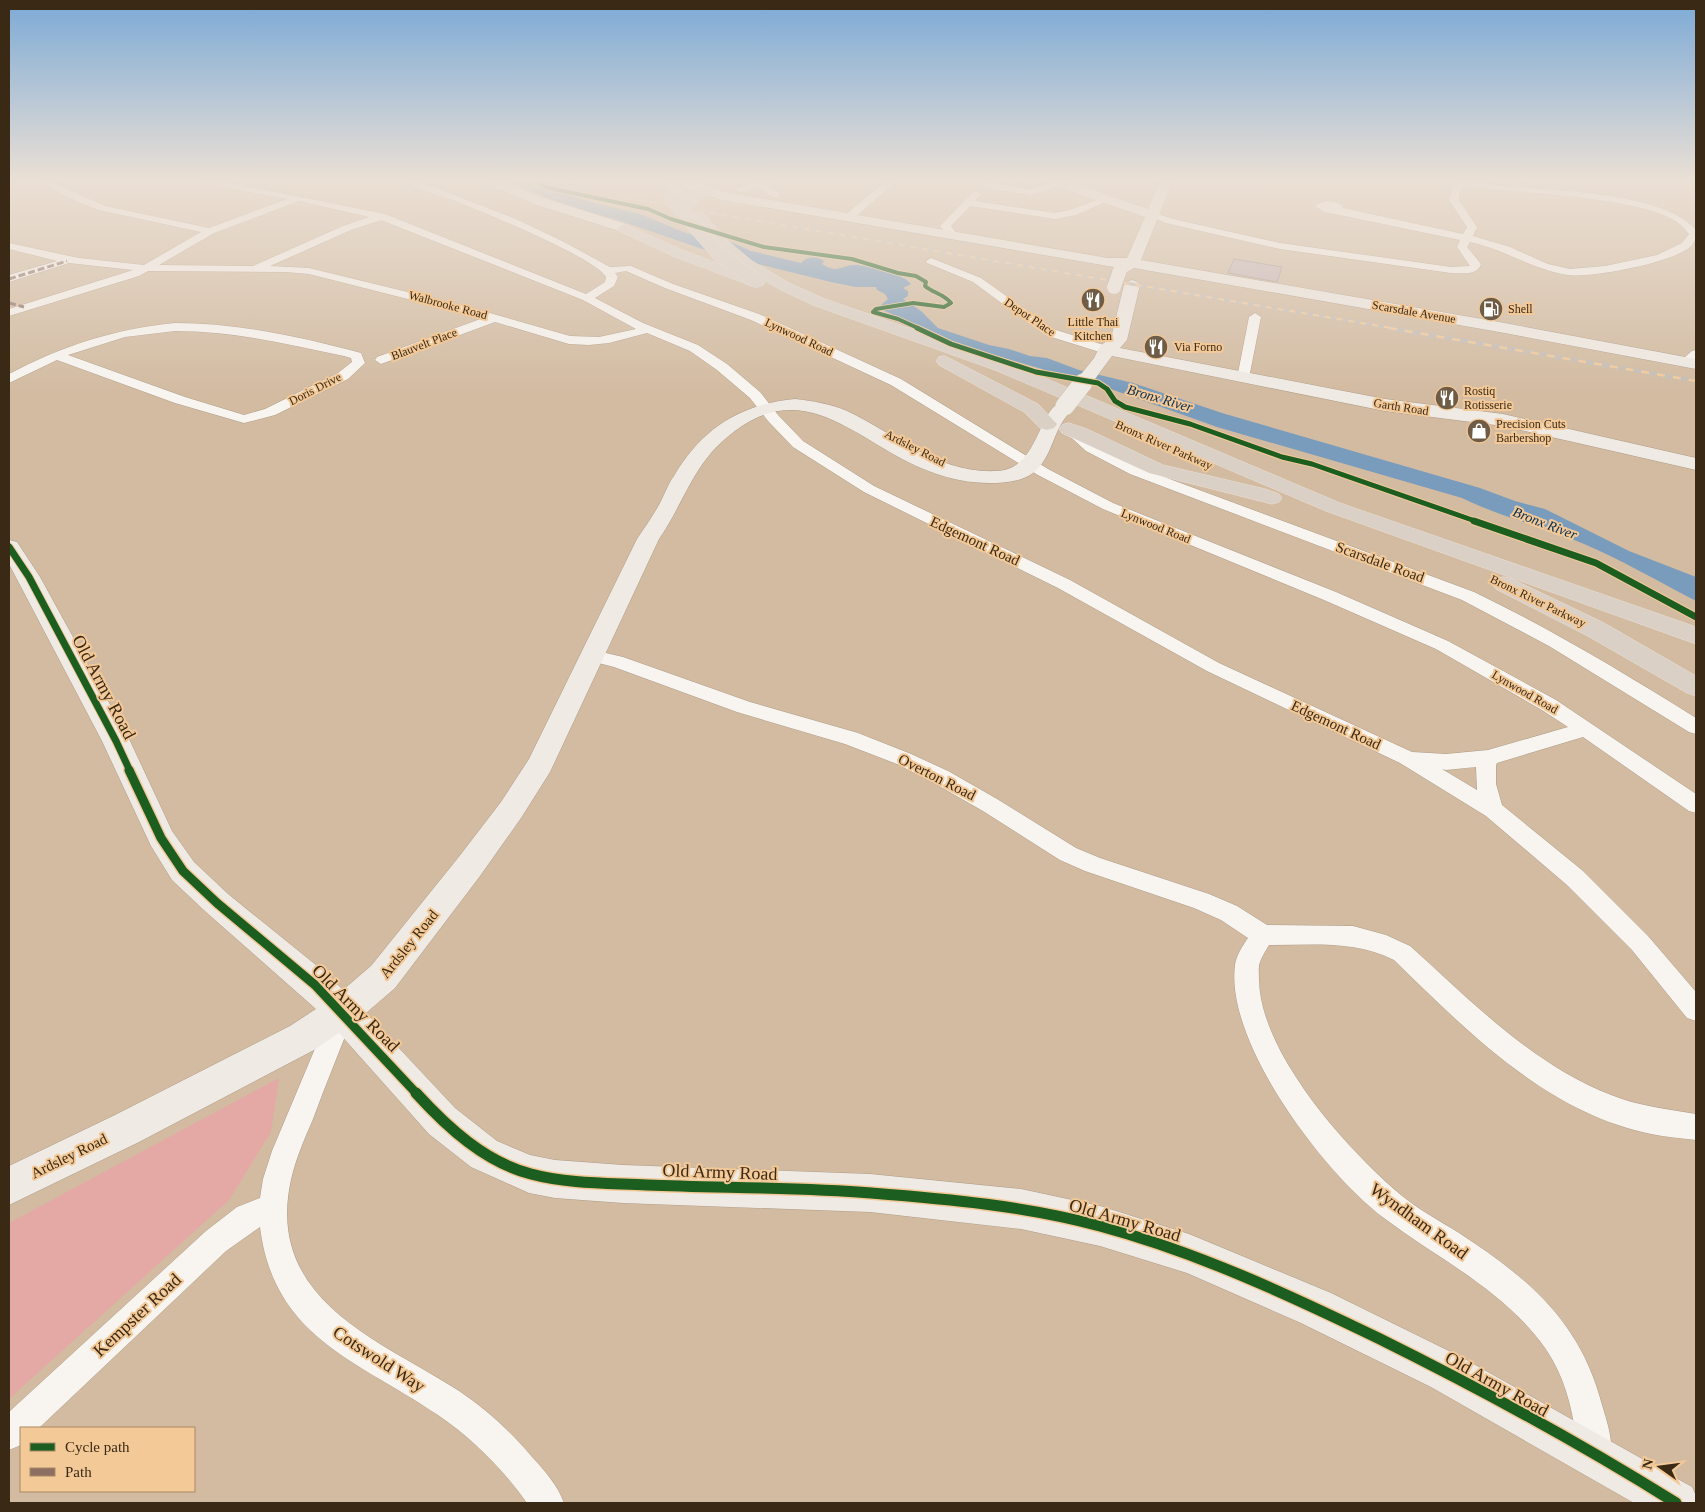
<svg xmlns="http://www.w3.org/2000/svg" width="1705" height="1512" font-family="'Times New Roman',serif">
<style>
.green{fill:#e4a9a5}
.water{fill:#7a9cbc}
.building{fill:#c6b4b6;stroke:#a99997}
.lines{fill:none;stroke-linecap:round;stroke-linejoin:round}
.street-casing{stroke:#ae9c87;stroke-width:1}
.secondary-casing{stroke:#ae9c87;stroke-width:1}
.highway-casing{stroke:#ebe0d5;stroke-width:1}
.street{fill:#f8f5f1;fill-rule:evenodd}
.secondary{fill:#efeae4;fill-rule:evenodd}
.highway{fill:#dad0c6;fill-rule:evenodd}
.rail-far1-casing{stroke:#c5beb6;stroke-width:3}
.rail-casing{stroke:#c5beb6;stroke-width:4}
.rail-far1{stroke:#f4c998;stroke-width:2;stroke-dasharray:6;stroke-linecap:butt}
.rail{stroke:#f4c998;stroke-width:2.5;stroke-dasharray:8;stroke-linecap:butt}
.secondary-bridge-far1-casing{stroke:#ae9c87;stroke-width:15;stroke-linecap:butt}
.secondary-bridge-casing{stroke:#ae9c87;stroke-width:19;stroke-linecap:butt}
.highway-bridge-casing{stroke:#ebe0d5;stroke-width:15;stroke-linecap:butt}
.secondary-bridge-far1{stroke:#efeae4;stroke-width:14}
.secondary-bridge{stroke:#efeae4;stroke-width:19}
.highway-bridge{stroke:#dad0c6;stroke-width:14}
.quiet{stroke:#8d6e63;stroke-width:3;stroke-dasharray:7 3;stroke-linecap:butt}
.cycleway-far4-casing{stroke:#f4c998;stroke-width:5.5}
.cycleway-far3-casing{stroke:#f4c998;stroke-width:7}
.cycleway-far2-casing{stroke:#f4c998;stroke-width:9}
.cycleway-far1-casing{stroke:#f4c998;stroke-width:12}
.cycleway-casing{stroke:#f4c998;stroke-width:14}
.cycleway-far4{stroke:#1b5e20;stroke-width:4}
.cycleway-far3{stroke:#1b5e20;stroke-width:5}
.cycleway-far2{stroke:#1b5e20;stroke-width:7}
.cycleway-far1{stroke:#1b5e20;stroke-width:9}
.cycleway{stroke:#1b5e20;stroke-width:11}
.labels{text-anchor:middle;stroke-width:4;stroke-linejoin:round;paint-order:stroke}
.far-street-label{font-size:12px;fill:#392915;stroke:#f4c998}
.far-poi-label{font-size:12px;fill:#392915;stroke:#f4c998;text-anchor:start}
.far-water-label{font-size:14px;font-style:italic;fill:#002b50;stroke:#f4c998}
.street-label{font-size:15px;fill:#392915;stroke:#f4c998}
.near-street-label{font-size:18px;fill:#392915;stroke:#f4c998}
</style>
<rect width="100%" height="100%" fill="#d2bba1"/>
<!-- green -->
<path class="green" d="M279,1078L271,1132L229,1200L9,1399V1223Z"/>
<!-- water -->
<path class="water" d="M505,180H526L590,202L640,214L686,233L733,243L751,251L801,263C808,256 817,256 824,261L822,264C838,275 843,264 856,265C869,266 904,274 911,284L903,288L908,291V296L903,299L921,311L938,328L989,345L1009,349L1030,356L1047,358L1079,370L1133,383L1222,413L1480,488L1515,501L1545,509L1629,551L1696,577V601C1659,582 1622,560 1584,544C1544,527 1501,517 1462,498L1217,427L1108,388L1100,382L1046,372L1042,369L953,343L885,311L881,305L888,299L885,294L877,290L876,287H856L831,282L714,253L624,222L562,204Z"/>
<!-- building -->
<path class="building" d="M1234,259L1282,267L1277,282L1228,273Z"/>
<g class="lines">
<!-- street casing -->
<g class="street-casing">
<path id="street" d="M35,180H47L105,206L209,228L287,199L200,183L195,180H215L385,214L586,294L605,282L606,277C596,258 479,210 453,200C441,196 416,190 407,182L409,180H415L516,219L564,242L610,267L631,266L673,284L759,314L901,379L1048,469L1113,503L1336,592L1448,641L1556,700L1696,794V813L1689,811L1583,737L1497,763L1496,765V784L1502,805L1583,871L1648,936L1696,992V1021L1687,1018L1632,950L1567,885L1486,816L1400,763L1207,671L1058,588L864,492L793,447L768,421L750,398L717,370L690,351L647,333L609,343L589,345L569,344L495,322L381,364L375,360L377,357L483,318L309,274L286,272L148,271L139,276L9,316V309L133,270L69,263L9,282V275L57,261L9,249V243L79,258L144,265L201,232L99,210L78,202ZM299,201L369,217L343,226L253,266L159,265L214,233ZM381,220L583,300L636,329L599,337L570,336L469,307L309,268L270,266L351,230ZM626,271L665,288L751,320L891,385L1038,475L1103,509L1324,600L1436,649L1542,710L1568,727L1488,750L1446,754L1412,752L1219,663L1070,580L874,486L803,441L778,415L760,392L727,364L698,345L643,323L595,298L614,286L618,277L615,273ZM1476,767L1477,790L1442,769L1446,770Z
M761,180H772L769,187L779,193V197H773L759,188L740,192L735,189Z
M887,180H898L853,219H845V215Z
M1061,180L1064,181V185L1031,195L985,188L980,185L985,182L1031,189Z
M1458,180C1472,180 1489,185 1506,186C1555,191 1664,192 1696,230C1696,237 1695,243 1690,247C1672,263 1591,278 1568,275C1533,270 1504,249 1470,242L1467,247L1481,264C1477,276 1462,273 1451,273L1280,249L1166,223L1147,215L1152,212L1173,219L1280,243L1451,267L1470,266L1457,247L1460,240L1325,212L1315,206C1323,199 1334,200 1342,205L1343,208L1463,234L1467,227L1449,200L1452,188ZM1463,186C1510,193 1650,196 1681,225C1684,228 1686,231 1689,234L1682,243L1657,255L1605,266L1570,269L1548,264L1510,247L1473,236L1477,227L1459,200V194Z
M976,191L981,194L975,201L1055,213L1070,210L1107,196L1112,199L1076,215L1055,219L970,206L951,226L957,234L956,236H948L940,226L973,192Z
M931,258L981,278L1053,329L1110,347L1112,350L1106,354L1045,335L973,282L927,263L926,261Z
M1255,313L1261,317L1249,378L1243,382L1237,378L1249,317Z
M175,323C238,323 301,337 361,353L365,363L348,379L275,415L244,423L175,403L57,360L9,383V374C62,346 114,329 175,323ZM175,331C233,331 287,344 344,356L351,358L352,362L338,373L265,409L244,415L185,397L68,355L125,337Z
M1696,350V360L1689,365H1681L1679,362L1692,351Z
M1069,425L1074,426L1096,445L1140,468L1474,592C1551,629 1624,673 1696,718V734L1689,732L1549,646L1462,600L1130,474L1086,451L1062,429Z
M593,650L623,657L750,702L858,733L911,754L948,771L997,799L1076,848L1100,858L1209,894L1237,906L1267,925L1353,926L1386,935L1410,946C1471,1001 1533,1065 1611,1095C1638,1106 1667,1109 1696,1114V1140C1681,1138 1666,1137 1651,1134C1546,1112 1468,1032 1394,960C1355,940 1312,945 1269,945C1266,950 1262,956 1260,962C1258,967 1259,974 1259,980C1260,1053 1348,1151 1402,1196C1419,1210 1440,1221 1459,1233C1529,1279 1580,1321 1602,1405C1608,1425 1616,1448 1608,1468L1596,1472L1584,1468C1578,1453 1577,1439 1574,1424C1569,1394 1559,1365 1540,1341C1498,1287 1437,1258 1384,1218C1324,1173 1225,1043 1235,965C1236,956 1243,945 1248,938L1221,920L1194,908L1085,871L1060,860L983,811L934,783L897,764L845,744L737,712L614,667L587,660L584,656L587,652Z
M342,1001L351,1005L354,1013C341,1048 326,1083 313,1119C303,1142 293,1165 289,1190C271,1303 383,1342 459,1391C486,1409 511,1432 532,1457C545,1471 558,1486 564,1503H527C503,1469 472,1438 438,1415C357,1360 274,1338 260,1227L226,1251L39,1428H21V1445L9,1450V1412L206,1231L237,1207L260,1198L263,1179L272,1151L330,1013L333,1005Z"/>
</g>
<!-- secondary casing -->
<g class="secondary-casing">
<path id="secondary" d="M484,180H501L541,197L629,225L631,228L629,231H619L531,203L485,183Z
M676,180H691L724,192L1108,258H1127L1145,217L1047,183L1046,180H1064L1148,209L1161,180H1173L1141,260L1499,322L1696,359V369L1499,332L1134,268L1127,272L1124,276H1114L1111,273L1114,267L722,200L686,189Z
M1132,280L1137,282L1140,285L1127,340L1120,348L1385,399L1503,414L1696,458V470L1503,426L1385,411L1112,356L1089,387L1083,388L1077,387L1074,383L1094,358L1100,346L1111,338L1124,285L1127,282Z
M795,399C813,401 831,404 847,411C898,435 938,474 997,471C1044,469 1037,393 1072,402L1074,406C1071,411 1066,416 1063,421C1052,438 1050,460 1033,473C1021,482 1003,483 989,483C960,483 932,474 906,461C842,427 795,378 725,439C693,466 682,506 659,539L550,772L521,818L480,876L395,988L366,1013L455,1108L497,1141L530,1155L555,1160L623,1165L870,1174L1021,1189L1100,1206L1189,1234L1331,1293L1461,1357L1692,1487L1696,1496V1503H1634L1431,1387L1301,1323L1187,1273L1100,1246L1021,1229L870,1212L623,1203L555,1198L529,1193L471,1167L429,1134L339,1033L314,1050L139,1142L9,1205V1166L113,1116L290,1026L316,1009L206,912L172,880L151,846L102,741L9,564V540L17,542L40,577L130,741L172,831L194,862L228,894L327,974L343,990L371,966L458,858L501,802L529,759L637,539C645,527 653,516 660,503C665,494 668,484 674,476C702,428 741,404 795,399Z"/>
</g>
<!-- highway casing -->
<g class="highway-casing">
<path id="highway" d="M661,180H674L688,195L690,192L707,188L714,192L712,195L700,198L694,207H684Z
M697,211L702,212L728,241L752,261L789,283L825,299L1007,362L1340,503L1696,627V644L1326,511L995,370L813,305L779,289L742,267L718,247L692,218L690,215L692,212Z
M624,224L685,251L762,280L765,283L762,286H752L675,257L619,231L617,228Z
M945,356L1038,404L1057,424L1054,428L1047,430L1040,428L1024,412L939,365L936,361L939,357Z
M1069,423L1087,429L1163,465L1265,489L1279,494L1282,498L1279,502L1272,504L1149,473L1062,433L1059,429L1062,425Z
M1504,577L1512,579L1604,623L1696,676V696L1687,693L1586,635L1496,589L1492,584L1496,579Z"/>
</g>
<!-- street -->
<use href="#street" class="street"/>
<!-- secondary -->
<use href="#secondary" class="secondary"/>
<!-- highway -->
<use href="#highway" class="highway"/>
<!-- rail-far1 casing -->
<g class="rail-far1-casing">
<path id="rail-far1" d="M557,180L640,200L729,216L1397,329"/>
</g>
<!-- rail casing -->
<g class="rail-casing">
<path id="rail" d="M1389,328L1696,381"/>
</g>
<!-- rail-far1 -->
<use href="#rail-far1" class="rail-far1"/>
<!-- rail -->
<use href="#rail" class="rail"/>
<!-- secondary-bridge-far1 casing -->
<g class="secondary-bridge-far1-casing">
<path id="secondary-bridge-far1" d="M1114,287L1119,273"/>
</g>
<!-- secondary-bridge casing -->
<g class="secondary-bridge-casing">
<path id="secondary-bridge" d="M1065,406L1083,383"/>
</g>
<!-- highway-bridge casing -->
<g class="highway-bridge-casing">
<path id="highway-bridge" d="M670,197L719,254L756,281"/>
</g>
<!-- secondary-bridge-far1 -->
<use href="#secondary-bridge-far1" class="secondary-bridge-far1"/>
<!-- secondary-bridge -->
<use href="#secondary-bridge" class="secondary-bridge"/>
<!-- highway-bridge -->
<use href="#highway-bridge" class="highway-bridge"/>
<!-- quiet -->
<path class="quiet" d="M9,279L67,261
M9,303L24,307"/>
<!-- cycleway-far4 casing -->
<g class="cycleway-far4-casing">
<path id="cycleway-far4" d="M532,180L549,188L648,209L671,219L764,247L852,259L898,273L916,276L926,282L925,286C933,293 944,294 951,303L944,307L913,303L876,309L873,312L898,319L920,329"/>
</g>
<!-- cycleway-far3 casing -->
<g class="cycleway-far3-casing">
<path id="cycleway-far3" d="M917,328L951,344L1036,372L1098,383L1107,389L1115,401L1125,407L1190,424L1282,457L1312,464L1478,522"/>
</g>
<!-- cycleway-far2 casing -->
<g class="cycleway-far2-casing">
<path id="cycleway-far2" d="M1474,521L1596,563L1696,617
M9,547L29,577L116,741L130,771"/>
</g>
<!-- cycleway-far1 casing -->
<g class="cycleway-far1-casing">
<path id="cycleway-far1" d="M129,770L161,838L183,871L217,903L315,985L417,1094"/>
</g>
<!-- cycleway casing -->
<g class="cycleway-casing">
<path id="cycleway" d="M416,1093C448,1128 485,1162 531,1174C568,1184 609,1183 647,1185C721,1188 797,1187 871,1193C948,1199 1026,1206 1100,1226C1197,1252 1289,1295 1378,1338C1479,1388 1580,1443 1676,1503"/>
</g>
<!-- cycleway-far4 -->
<use href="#cycleway-far4" class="cycleway-far4"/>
<!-- cycleway-far3 -->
<use href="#cycleway-far3" class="cycleway-far3"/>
<!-- cycleway-far2 -->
<use href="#cycleway-far2" class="cycleway-far2"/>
<!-- cycleway-far1 -->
<use href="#cycleway-far1" class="cycleway-far1"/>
<!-- cycleway -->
<use href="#cycleway" class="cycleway"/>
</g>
<!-- sky -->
<linearGradient id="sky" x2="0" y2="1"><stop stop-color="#7caad6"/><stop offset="0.46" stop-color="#ebe0d5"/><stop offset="1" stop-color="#ebe0d5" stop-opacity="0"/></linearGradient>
<rect width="1705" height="392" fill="url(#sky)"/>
<!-- icons -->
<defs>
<g id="restaurant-disc" transform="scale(1.25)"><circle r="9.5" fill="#6f5c46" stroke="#f4c998"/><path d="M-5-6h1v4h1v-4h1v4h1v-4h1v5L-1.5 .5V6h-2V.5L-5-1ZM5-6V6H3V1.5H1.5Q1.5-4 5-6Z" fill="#fff"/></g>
<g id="fuel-disc" transform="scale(1.25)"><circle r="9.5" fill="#6f5c46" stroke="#f4c998"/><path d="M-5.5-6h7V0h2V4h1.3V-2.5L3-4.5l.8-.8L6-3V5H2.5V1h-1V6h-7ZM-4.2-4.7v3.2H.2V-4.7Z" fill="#fff"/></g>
<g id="shop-disc" transform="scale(1.25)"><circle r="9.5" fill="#6f5c46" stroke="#f4c998"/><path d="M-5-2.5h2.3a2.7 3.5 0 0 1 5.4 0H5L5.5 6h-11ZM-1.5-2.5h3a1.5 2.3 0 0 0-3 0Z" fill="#fff"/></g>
</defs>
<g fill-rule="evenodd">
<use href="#restaurant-disc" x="1093" y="300"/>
<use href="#fuel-disc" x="1491" y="309"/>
<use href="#restaurant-disc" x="1156" y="347"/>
<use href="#restaurant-disc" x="1447" y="398"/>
<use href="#shop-disc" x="1479" y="431"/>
</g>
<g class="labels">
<!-- far-street labels -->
<g class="far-street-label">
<text transform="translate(448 305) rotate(15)" y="4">Walbrooke Road</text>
<text transform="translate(1414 312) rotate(10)" y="4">Scarsdale Avenue</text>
<text transform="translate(1030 317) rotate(34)" y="4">Depot Place</text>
<text transform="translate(799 337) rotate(25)" y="4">Lynwood Road</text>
<text transform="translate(424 344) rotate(-21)" y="4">Blauvelt Place</text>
<text transform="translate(315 389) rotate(-27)" y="4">Doris Drive</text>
<text transform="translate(1401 407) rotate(9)" y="4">Garth Road</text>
<text transform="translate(1164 445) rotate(24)" y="4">Bronx River Parkway</text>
<text transform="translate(915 448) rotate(27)" y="4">Ardsley Road</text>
<text transform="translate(1156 526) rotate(22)" y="4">Lynwood Road</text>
<text transform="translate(1538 601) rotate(26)" y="4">Bronx River Parkway</text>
<text transform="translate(1525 692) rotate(30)" y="4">Lynwood Road</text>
</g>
<!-- far-poi labels -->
<g class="far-poi-label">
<text x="1508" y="313">Shell</text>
<text x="1093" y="326" text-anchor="middle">Little Thai<tspan x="1093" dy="14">Kitchen</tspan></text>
<text x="1174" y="351">Via Forno</text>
<text x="1464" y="395">Rostiq<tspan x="1464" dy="14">Rotisserie</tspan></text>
<text x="1496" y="428">Precision Cuts<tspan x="1496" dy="14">Barbershop</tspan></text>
</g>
<!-- far-water labels -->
<g class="far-water-label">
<text transform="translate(1160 398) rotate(16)" y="5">Bronx River</text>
<text transform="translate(1545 523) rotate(21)" y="5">Bronx River</text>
</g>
<!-- street labels -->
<g class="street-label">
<text transform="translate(975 541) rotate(25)" y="5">Edgemont Road</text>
<text transform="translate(1380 562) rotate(20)" y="5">Scarsdale Road</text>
<text transform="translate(1336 725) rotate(25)" y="5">Edgemont Road</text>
<text transform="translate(937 777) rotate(27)" y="5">Overton Road</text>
<text transform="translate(409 944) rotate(-51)" y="5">Ardsley Road</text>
<text transform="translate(69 1156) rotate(-26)" y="5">Ardsley Road</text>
</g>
<!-- near-street labels -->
<g class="near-street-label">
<text transform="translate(104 687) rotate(62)" y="6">Old Army Road</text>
<text transform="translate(356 1008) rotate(45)" y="6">Old Army Road</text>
<text transform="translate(720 1172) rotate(2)" y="6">Old Army Road</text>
<text transform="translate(1125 1220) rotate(16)" y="6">Old Army Road</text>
<text transform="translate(1419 1221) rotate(36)" y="6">Wyndham Road</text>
<text transform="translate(137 1315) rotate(-43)" y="6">Kempster Road</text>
<text transform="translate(379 1359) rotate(33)" y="6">Cotswold Way</text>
<text transform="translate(1497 1384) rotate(29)" y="6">Old Army Road</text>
</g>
</g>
<!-- border -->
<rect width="1705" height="1512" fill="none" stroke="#392915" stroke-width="20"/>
<!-- legend -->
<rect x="20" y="1427" width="175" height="65" fill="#f4c998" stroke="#a98964"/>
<rect x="30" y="1443" width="25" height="8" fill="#1b5e20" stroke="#a98964"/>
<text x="65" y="1452" font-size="15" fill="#392915">Cycle path</text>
<rect x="30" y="1468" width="25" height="8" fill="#8d6e63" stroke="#a98964"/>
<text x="65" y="1477" font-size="15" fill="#392915">Path</text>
<!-- north arrow -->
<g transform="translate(1660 1467) rotate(284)" stroke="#f4c998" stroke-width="4" paint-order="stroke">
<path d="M0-4L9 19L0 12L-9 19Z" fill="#392915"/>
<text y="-8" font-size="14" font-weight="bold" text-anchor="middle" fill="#392915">N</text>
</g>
</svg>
